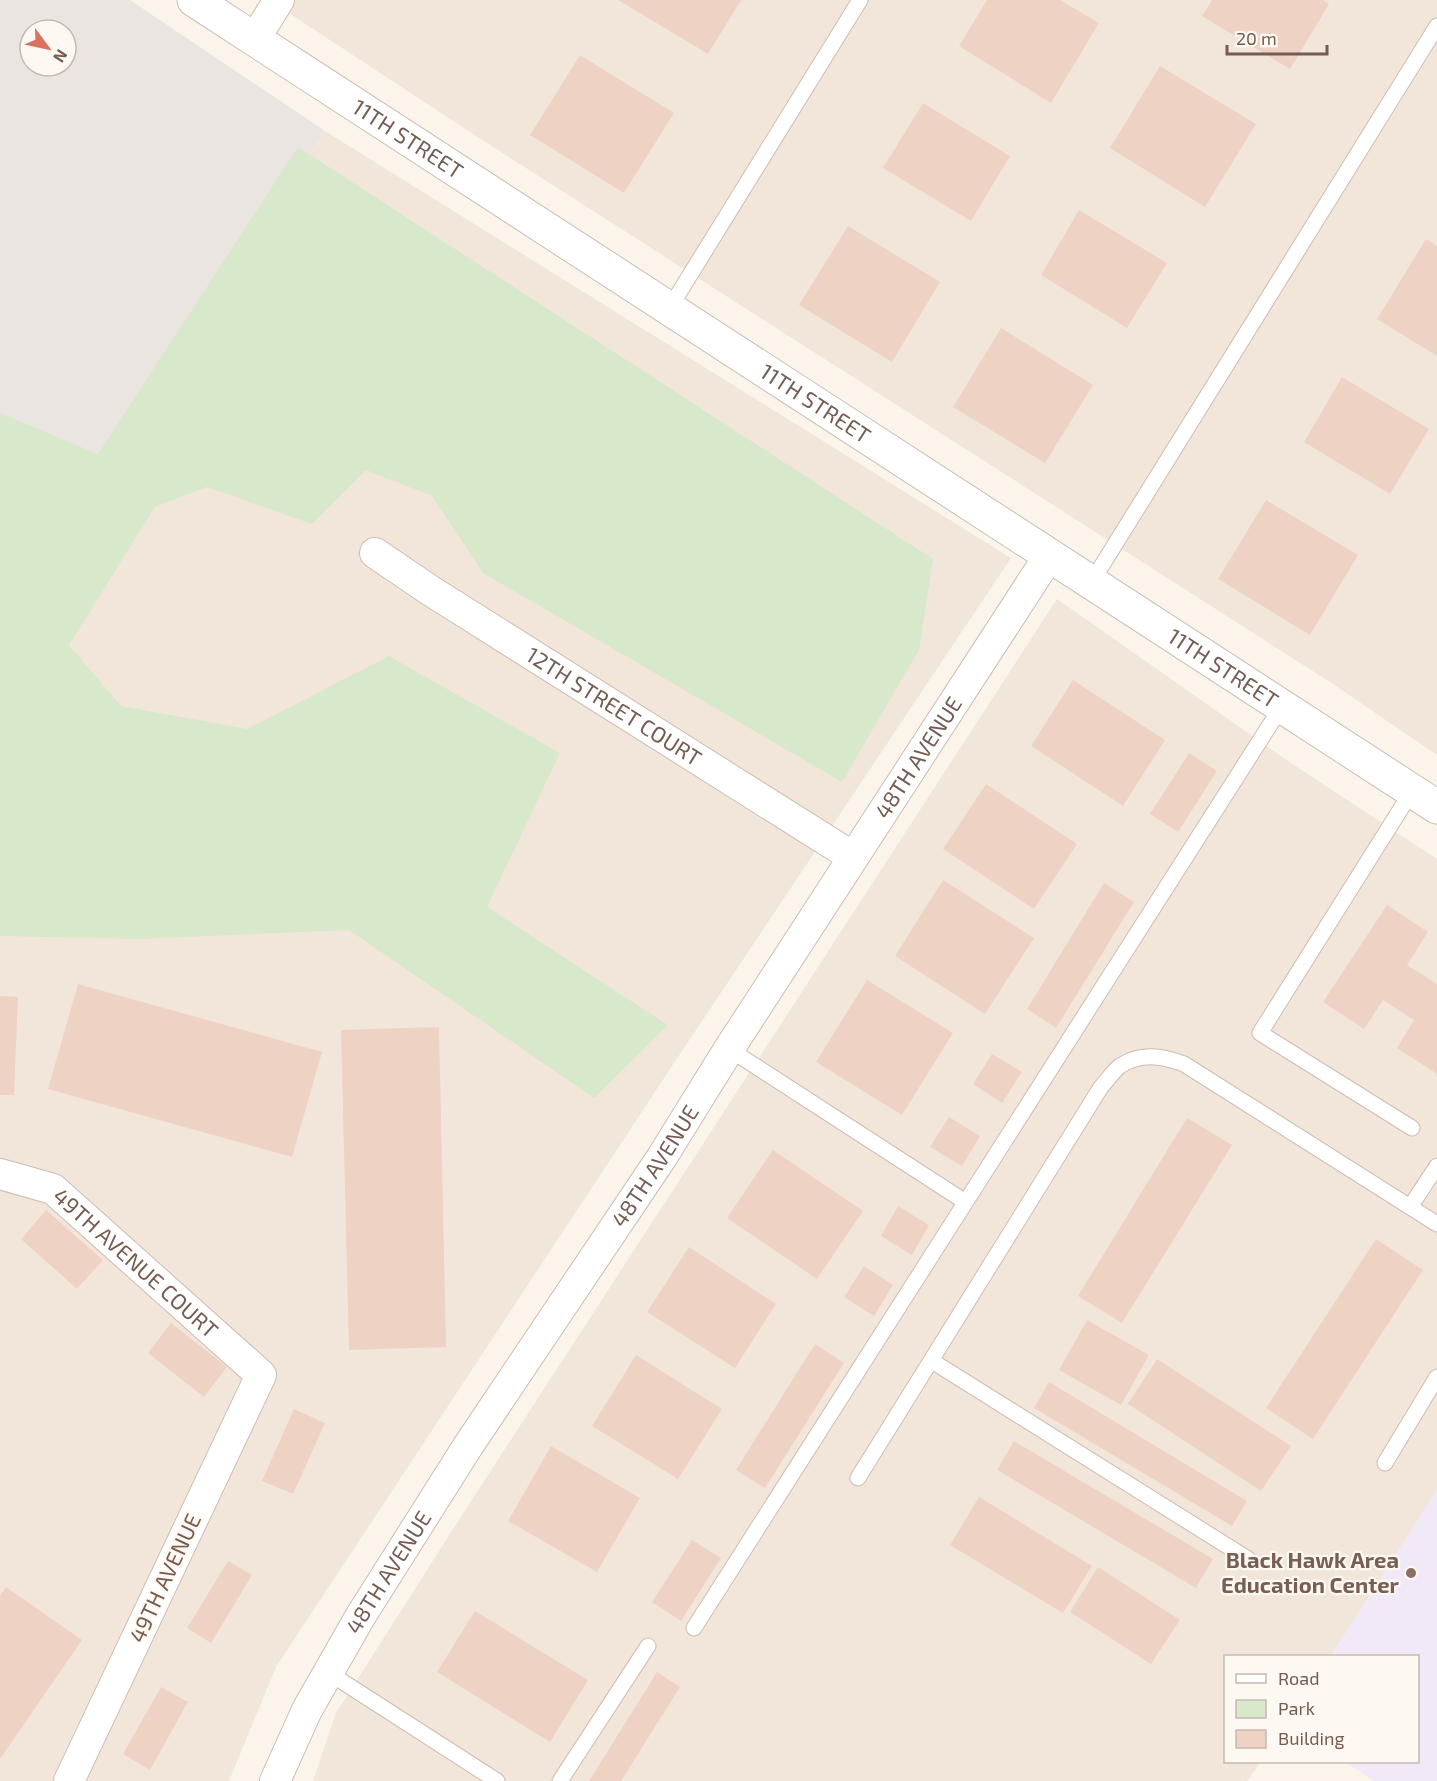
<svg xmlns="http://www.w3.org/2000/svg" width="1437" height="1781" font-family="'Exo 2',sans-serif">
<style>
.residential{fill:#f2e6da}
.industrial{fill:#ebe5e1;fill-rule:evenodd}
.education{fill:#f1e8f8}
.green{fill:#d8e8ca}
.building{fill:#eed3c5}
.lines{fill:none;stroke-linecap:round;stroke-linejoin:round}
.service-casing{stroke:#cdbcb2;stroke-width:17}
.minor-casing{stroke:#cdbcb2;stroke-width:32}
.tertiary-casing{stroke:#cdbcb2;stroke-width:35}
.service{stroke:#fff;stroke-width:15}
.minor{stroke:#fff;stroke-width:30}
.tertiary{stroke:#fff;stroke-width:33}
.education-dot{fill:#8d6e63;stroke:#fef8f2;stroke-width:2}
.labels{text-anchor:middle;stroke-width:4.5;stroke-linejoin:round;paint-order:stroke}
.street-label{font-size:22px;fill:#755b50;stroke:#fef8f2}
.education-label{font-size:22px;font-weight:bold;fill:#785e54;stroke:#fef8f2;text-anchor:end}
</style>
<rect width="100%" height="100%" fill="#fbf4eb"/>
<!-- residential -->
<path class="residential" d="M269,0H1437V755L1333,684L476,136Z
M325,131L1011,558L674,1063L276,1667L229,1781H0V627Z
M1057,599L1288,761L1437,859V1490L1331,1656H1226V1762H1261L1247,1781H313L336,1713L462,1515Z"/>
<!-- industrial -->
<path class="industrial" d="M0,0H130L325,131L83,501L0,449ZM30,30H66V66H30Z"/>
<!-- education -->
<path class="education" d="M1437,1490V1781H1374L1345,1762H1418V1656H1331Z"/>
<!-- green -->
<path class="green" d="M298,147L933,559L919,650L842,782L483,573L432,496L366,470L312,524L207,487L155,507L69,645L121,706L247,729L389,656L560,753L487,907L668,1025L594,1098L349,930L141,939L0,936V413L98,454Z"/>
<!-- building -->
<path class="building" d="M618,0H741L708,54Z
M987,0H1060L1099,23L1051,103L959,46Z
M1212,0H1323L1329,4L1290,69L1202,16Z
M580,55L674,113L624,193L530,135Z
M1160,66L1256,124L1205,207L1110,148Z
M923,103L1010,156L971,221L883,168Z
M1079,210L1167,263L1127,328L1041,275Z
M848,226L940,282L892,362L799,305Z
M1426,239L1437,246V356L1377,319Z
M1001,328L1093,385L1045,463L953,407Z
M1342,377L1429,429L1390,494L1304,442Z
M1266,500L1358,555L1310,635L1218,579Z
M1073,680L1165,740L1123,806L1031,746Z
M1189,753L1217,771L1178,832L1150,814Z
M986,784L1077,844L1034,909L943,849Z
M943,880L1034,938L985,1014L895,956Z
M1104,883L1134,902L1056,1028L1027,1009Z
M1387,905L1428,932L1407,965L1437,984V1074L1397,1048L1414,1020L1383,1000L1364,1029L1323,1002Z
M867,980L953,1033L902,1115L816,1062Z
M78,984L322,1052L292,1157L48,1089Z
M0,996L18,997L14,1095H0Z
M439,1027L446,1347L349,1350L341,1030Z
M992,1054L1022,1072L1002,1103L973,1084Z
M949,1117L980,1136L962,1166L930,1147Z
M1187,1118L1232,1145L1122,1323L1078,1296Z
M773,1150L863,1211L817,1279L727,1218Z
M898,1206L929,1225L912,1255L881,1236Z
M46,1210L103,1260L77,1289L21,1239Z
M1376,1239L1423,1270L1313,1439L1266,1408Z
M689,1247L776,1304L735,1368L647,1312Z
M864,1266L893,1285L874,1316L844,1297Z
M1087,1320L1149,1355L1121,1405L1059,1370Z
M171,1323L227,1367L204,1397L148,1353Z
M815,1344L844,1363L765,1488L736,1470Z
M636,1355L722,1409L678,1479L592,1426Z
M1157,1359L1291,1446L1261,1491L1128,1404Z
M1049,1382L1247,1501L1232,1526L1034,1408Z
M294,1409L325,1423L293,1494L262,1481Z
M1014,1441L1213,1559L1196,1588L997,1470Z
M551,1446L640,1498L597,1572L508,1521Z
M979,1497L1092,1566L1063,1613L950,1545Z
M692,1540L721,1558L681,1621L652,1602Z
M228,1561L252,1575L211,1643L187,1628Z
M1098,1567L1180,1620L1151,1664L1070,1612Z
M6,1587L82,1640L0,1759V1596Z
M475,1611L588,1680L550,1742L437,1672Z
M657,1672L680,1687L621,1781H589Z
M161,1687L188,1702L150,1770L123,1754Z"/>
<g class="lines">
<!-- service casing -->
<g class="service-casing">
<path id="service" d="M669,309L860,0
M1091,583L1437,26
M1412,791L1260,1033L1412,1128
M729,1049L964,1201
M1410,1207L1437,1166
M932,1361L1248,1559
M1385,1463L1437,1377
M858,1478L1101,1087C1107,1081 1113,1071 1120,1066C1141,1052 1162,1056 1184,1064L1437,1224
M694,1628L1282,706
M329,1673L497,1781
M560,1781L648,1646"/>
</g>
<!-- minor casing -->
<g class="minor-casing">
<g id="minor">
<path d="M254,40L279,0"/>
<path id="s1" d="M375,553L431,591L853,857"/>
<path id="s2" d="M0,1174L53,1189L261,1375L69,1781"/>
<path id="s3" d="M275,1781L307,1710L360,1617L468,1446L662,1157L729,1049L1049,556"/>
</g>
</g>
<!-- tertiary casing -->
<g class="tertiary-casing">
<g id="tertiary">
<path id="s4" d="M194,0L1437,807"/>
</g>
</g>
<!-- service -->
<use href="#service" class="service"/>
<!-- minor -->
<use href="#minor" class="minor"/>
<!-- tertiary -->
<use href="#tertiary" class="tertiary"/>
</g>
<!-- markers -->
<circle class="education-dot" cx="1411" cy="1573" r="6"/>
<g class="labels">
<!-- street labels -->
<g class="street-label">
<text dy="8" stroke="none"><textPath href="#s4" startOffset="255">11TH STREET</textPath></text>
<text dy="8" stroke="none"><textPath href="#s4" startOffset="741">11TH STREET</textPath></text>
<text dy="8" stroke="none"><textPath href="#s4" startOffset="1227">11TH STREET</textPath></text>
<text dy="8" stroke="none"><textPath href="#s1" startOffset="284">12TH STREET COURT</textPath></text>
<text dy="8" stroke="none"><textPath href="#s3" startOffset="1210">48TH AVENUE</textPath></text>
<text dy="8" stroke="none"><textPath href="#s3" startOffset="724">48TH AVENUE</textPath></text>
<text dy="8" stroke="none"><textPath href="#s2" startOffset="166">49TH AVENUE COURT</textPath></text>
<text dy="8" stroke="none"><textPath href="#s3" startOffset="238">48TH AVENUE</textPath></text>
<text transform="translate(165 1578) rotate(-65)" y="8">49TH AVENUE</text>
</g>
<!-- education labels -->
<g class="education-label">
<text x="1399" y="1568">Black Hawk Area<tspan x="1399" dy="25">Education Center</tspan></text>
</g>
</g>
<!-- legend -->
<rect x="1224" y="1655" width="195" height="108" fill="#fef8f2" stroke="#c7b9b1" stroke-width="1.5"/>
<rect x="1236" y="1674" width="30" height="9" fill="#ffffff" stroke="#c7b9b1" stroke-width="1.5"/>
<text x="1278" y="1685" font-size="18" fill="#755b50">Road</text>
<rect x="1236" y="1700" width="30" height="18" fill="#d8e8ca" stroke="#c7b9b1" stroke-width="1.5"/>
<text x="1278" y="1715" font-size="18" fill="#755b50">Park</text>
<rect x="1236" y="1730" width="30" height="18" fill="#eed3c5" stroke="#c7b9b1" stroke-width="1.5"/>
<text x="1278" y="1745" font-size="18" fill="#755b50">Building</text>
<!-- north arrow -->
<g transform="translate(48 48) rotate(123)"><circle r="28" fill="#fef8f2" stroke="#c7b9b1" stroke-width="1.5"/>
<path d="M0-4.5L10 22L0 15L-10 22Z" fill="#da715c"/>
<text y="-9" font-size="16" font-weight="bold" text-anchor="middle" fill="#755b50">N</text>
</g>
<!-- scale -->
<path d="M1227 45v9h100v-9" fill="none" stroke="#755b50" stroke-width="3"/>
<text x="1236" y="45" font-size="18" fill="#755b50" stroke="#fef8f2" stroke-width="4.5" paint-order="stroke">20 m</text>
</svg>
